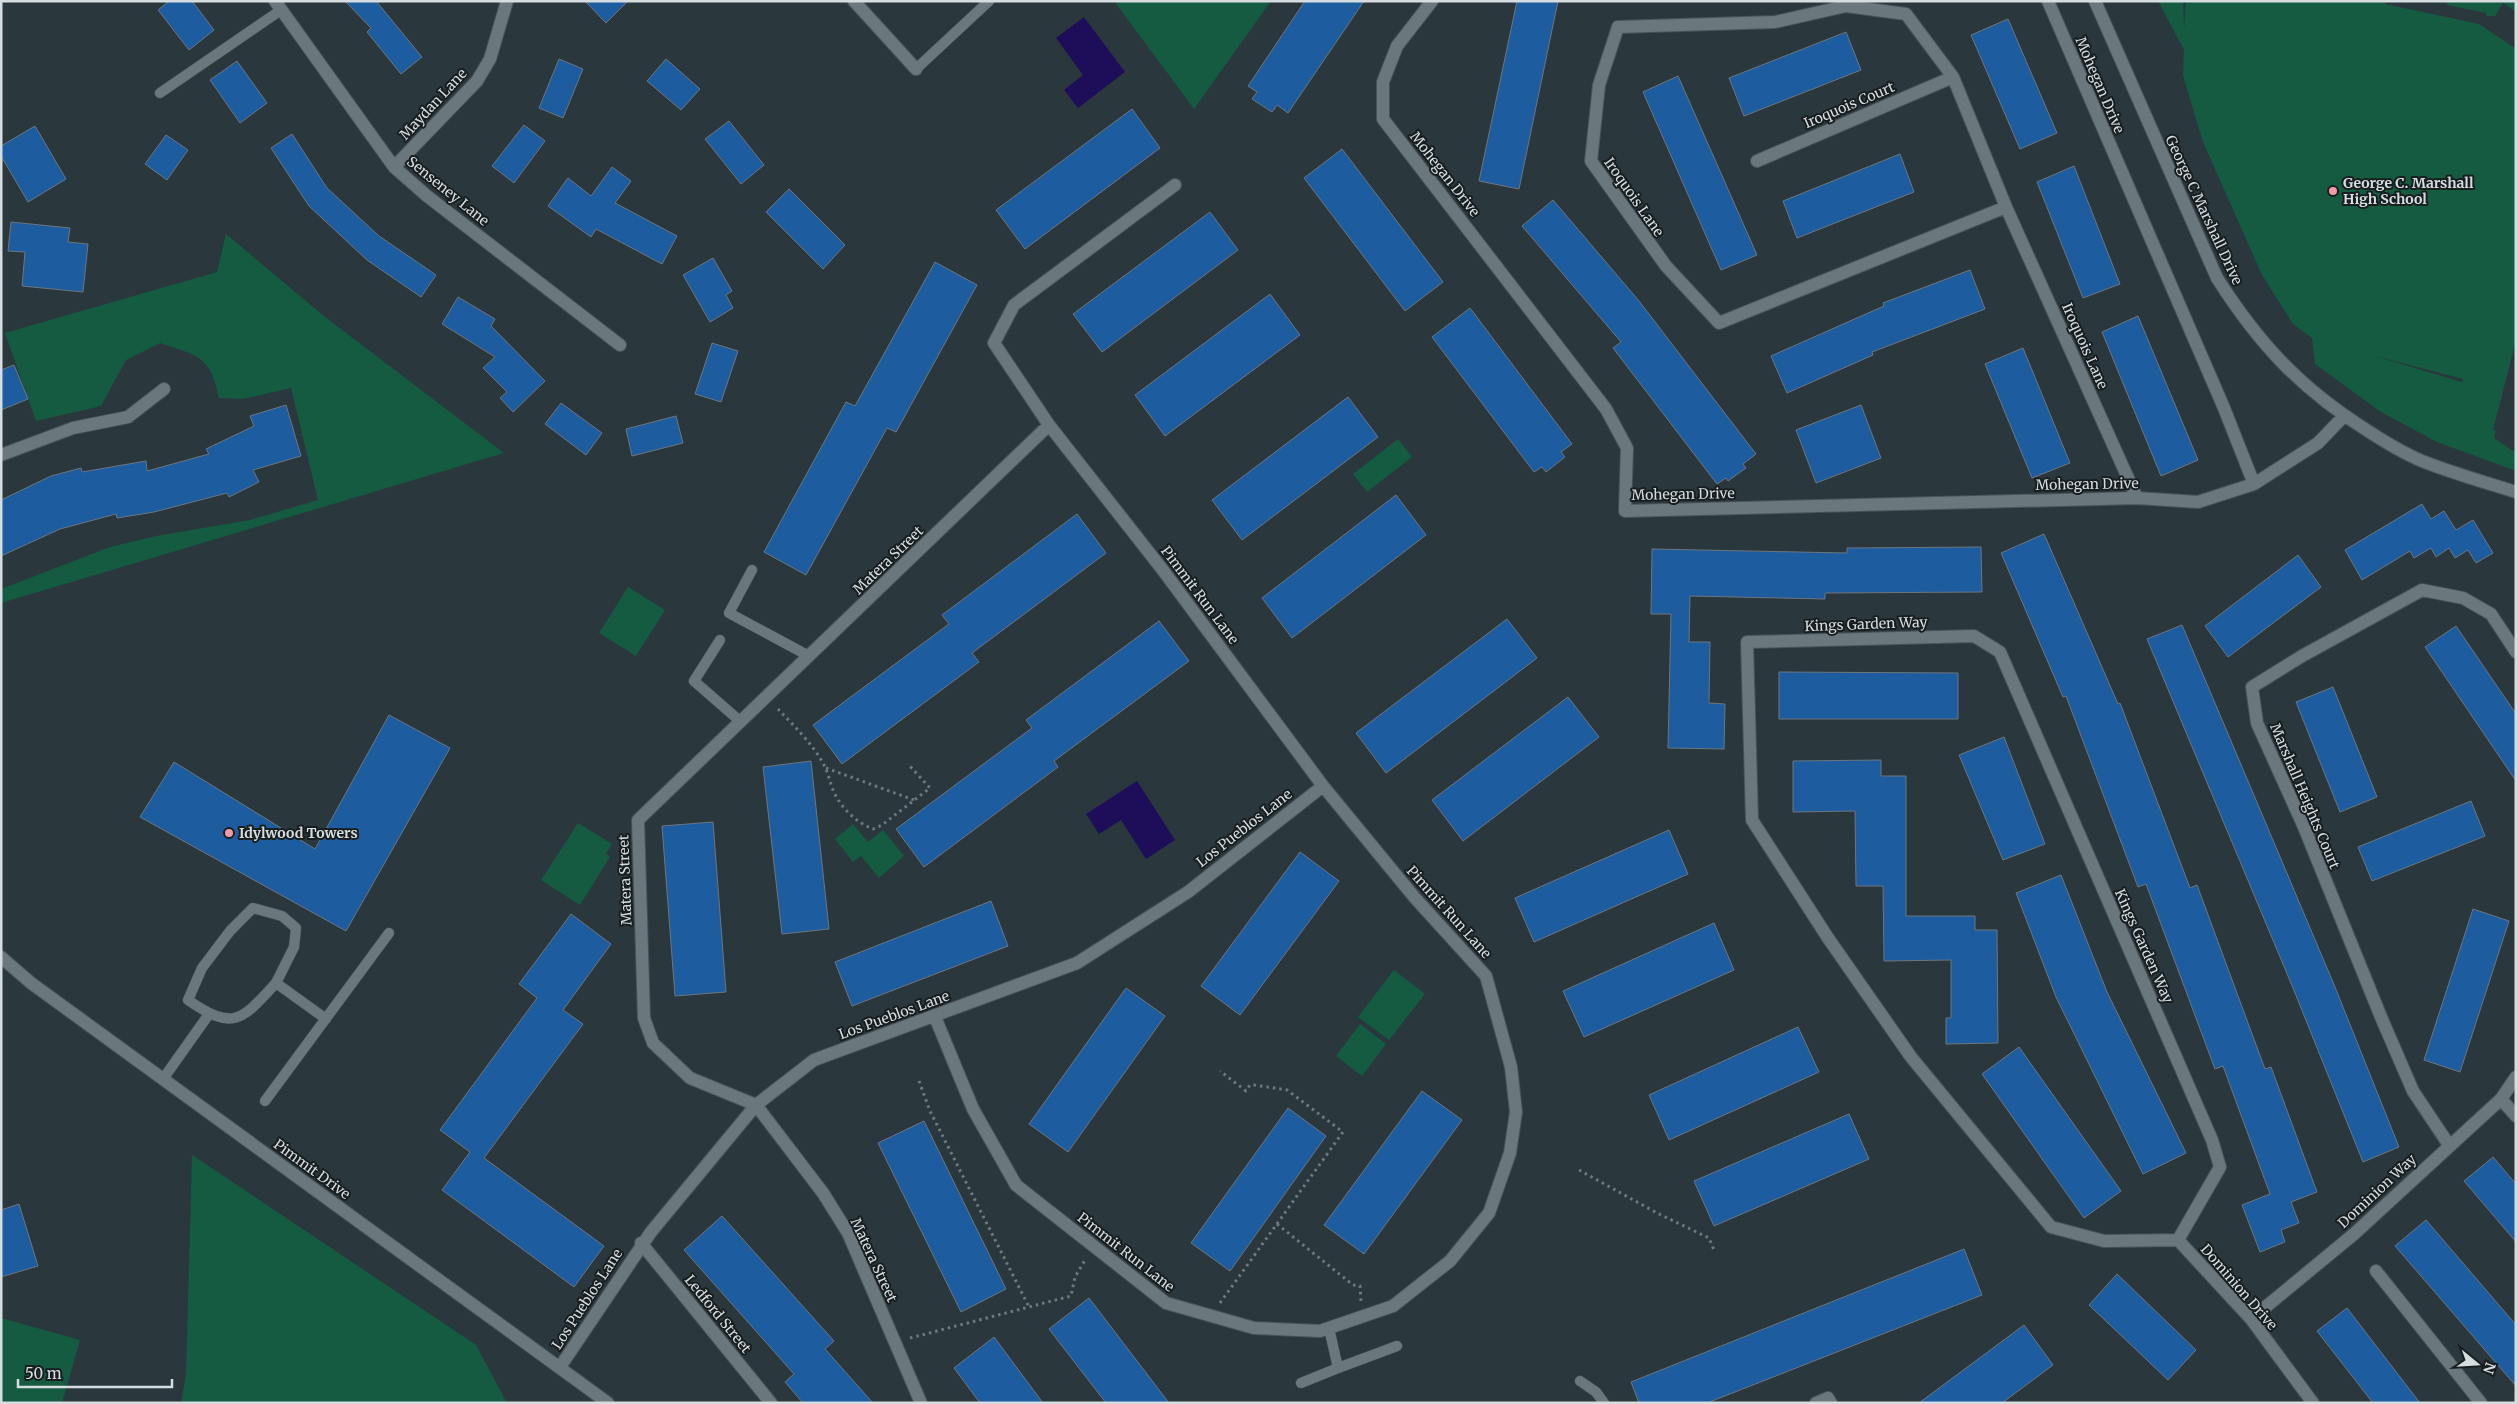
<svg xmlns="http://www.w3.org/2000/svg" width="2517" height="1404" font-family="Merriweather,serif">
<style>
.green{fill:#145b41;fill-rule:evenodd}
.water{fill:#1e0d59}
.building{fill:#1d5c9f;stroke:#6d7680}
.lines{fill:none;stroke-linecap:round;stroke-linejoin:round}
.service-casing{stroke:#495459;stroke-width:11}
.minor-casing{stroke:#495459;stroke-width:14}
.tertiary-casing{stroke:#495459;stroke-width:14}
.path{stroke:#6f7a7e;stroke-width:3;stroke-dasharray:2.5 4;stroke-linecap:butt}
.service{stroke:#6a787e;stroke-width:10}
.minor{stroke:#6a787e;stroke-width:12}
.tertiary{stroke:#6a787e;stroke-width:12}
.poi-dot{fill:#f49aa5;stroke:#181e20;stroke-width:2}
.labels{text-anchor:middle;stroke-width:4;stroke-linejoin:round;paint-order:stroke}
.street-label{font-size:14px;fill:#d5dde0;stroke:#181e20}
.poi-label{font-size:14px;font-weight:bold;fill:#d5dde0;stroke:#181e20;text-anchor:start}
</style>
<rect width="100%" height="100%" fill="#2a383d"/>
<!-- green -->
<path class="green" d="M1114,1H1271L1194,109Z
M2158,1H2183L2184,29L2186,1H2385V4L2479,24L2516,49V340L2493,430L2496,431L2494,438L2516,453V471L2437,442L2381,412L2315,364L2312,338L2293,324L2262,275L2203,142L2183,76L2184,50ZM2371,355L2463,379V380L2462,382Z
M2448,1H2516V12L2503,3L2495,16H2486V13L2447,5Z
M226,234L325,317L504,453L1,603V589L110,547L156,536L250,520L318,500L291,388L243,399L219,398C210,355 198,356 160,343L126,360L101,406L36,421L5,333L217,272Z
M1398,439L1412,457L1367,492L1353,474Z
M628,587L665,610L636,656L599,633Z
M578,823L612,844L606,854L610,857L580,905L541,880Z
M853,824L868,842L883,830L904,856L879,878L861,856L853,862L835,839Z
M1394,970L1425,994L1389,1040L1358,1017Z
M1360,1024L1386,1044L1362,1076L1336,1056Z
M192,1155L476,1345L507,1403H181L186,1374Z
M1,1318L80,1340L62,1403H1Z"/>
<!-- water -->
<path class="water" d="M1084,17L1125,72L1078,108L1064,90L1083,75L1056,38Z
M1137,781L1175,840L1146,859L1121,820L1099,834L1086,814Z"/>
<!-- building -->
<path class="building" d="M169,1H192L214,30L189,50L158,10Z
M345,1H376L422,57L401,74L367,32L371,28Z
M585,1H628L606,23Z
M1305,1H1364L1288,113L1277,105L1272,112L1252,99L1257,92L1248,86Z
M1517,1H1558L1519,189L1479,181Z
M2008,19L2057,133L2020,149L1971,35Z
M1846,32L1861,70L1744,116L1729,78Z
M559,59L583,69L563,118L539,108Z
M666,59L700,89L681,110L647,81Z
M237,61L267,103L240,123L210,80Z
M1678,76L1757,255L1721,270L1643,92Z
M1132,109L1160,148L1025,249L996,210Z
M729,121L764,165L741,184L705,139Z
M524,125L545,141L514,183L492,166Z
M35,126L66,179L28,202L1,156V146Z
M292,134L327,188L379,236L436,275L421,297L367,260L309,206L271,148Z
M166,135L188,150L167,180L145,164Z
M1342,149L1443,282L1405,311L1304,178Z
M1900,154L1914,192L1797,238L1783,201Z
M2074,166L2120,284L2083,298L2037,182Z
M612,167L631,181L615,203L677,236L662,264L596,229L591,237L548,206L568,178L591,196Z
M789,189L845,245L823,269L766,212Z
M1553,200L1639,301L1756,454L1743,464L1746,468L1728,481L1726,478L1717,484L1613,348L1621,342L1522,226Z
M1210,212L1238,250L1102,352L1073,314Z
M11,222L70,228L68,242L88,244L83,292L22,286L25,252L8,251Z
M713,258L732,291L726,295L733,308L710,322L683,275Z
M935,262L977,285L896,432L887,428L806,575L764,552L846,402L855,406Z
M1970,270L1985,309L1872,352L1873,355L1787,393L1771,356L1884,306L1883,303Z
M1270,294L1300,335L1165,436L1135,395Z
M458,297L495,319L491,326L545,381L513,412L500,398L507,392L483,368L495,357L442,324Z
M1470,308L1572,444L1561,452L1565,457L1546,472L1542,467L1534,472L1432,337Z
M2138,316L2198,460L2161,476L2102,332Z
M712,343L738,351L721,402L695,394Z
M2023,348L2070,463L2032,478L1985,364Z
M14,365L28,399L1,410V370Z
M1348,397L1378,437L1242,540L1212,500Z
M561,403L602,433L586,455L545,424Z
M286,405L301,456L253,470L259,482L229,497L227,493L154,512L117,518L116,514L60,529L1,556V500L51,476L81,468L82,472L146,461L147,471L209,454L206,449L254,426L250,416Z
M1861,405L1881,458L1816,483L1796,430Z
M676,416L683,443L632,456L626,429Z
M1396,495L1426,535L1292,638L1262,598Z
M2422,504L2431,519L2444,511L2456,530L2473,520L2493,553L2476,563L2468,550L2455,558L2449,548L2436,557L2431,548L2414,558L2410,551L2362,580L2345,550Z
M1077,514L1106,553L972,653L979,662L842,764L813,725L949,624L942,615Z
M2044,534L2118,704L2120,703L2190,888L2197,885L2265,1069L2271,1067L2317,1192L2291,1202L2299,1223L2281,1230L2285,1242L2260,1252L2242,1205L2270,1194L2223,1066L2215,1069L2146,884L2138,887L2066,696L2063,697L2001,553Z
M1981,547L1982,592L1825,593V599L1690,596L1689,642H1710L1709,703L1725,704L1724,749L1668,748L1671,614H1651L1652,549L1847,553V548Z
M2298,555L2321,587L2228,657L2205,626Z
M1507,619L1537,658L1386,773L1356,733Z
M1159,621L1189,661L1054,761L1058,767L924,867L896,829L1032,728L1026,720Z
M2182,625L2335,987L2399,1147L2363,1162L2293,988L2147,639Z
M2456,626L2516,714V781L2425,647Z
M1779,672L1958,673V719H1779Z
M2333,687L2377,797L2340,812L2296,702Z
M1568,697L1599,737L1463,841L1432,800Z
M389,715L450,748L346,931L140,817L174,762L315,849Z
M2004,737L2045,844L2003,860L1959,755Z
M1881,760V776H1906V916H1975V930H1997L1998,1043L1946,1044V1018H1951V960L1884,961L1883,886H1856L1855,811L1793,812V761Z
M811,761L829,929L782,934L763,767Z
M2471,801L2485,836L2372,881L2358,847Z
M713,822L726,992L675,996L662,826Z
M1669,830L1688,874L1534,942L1515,898Z
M1300,852L1339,881L1240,1015L1201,986Z
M2061,875L2107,992L2186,1153L2143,1174L2056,997L2016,893Z
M991,901L1008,946L852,1006L835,962Z
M2473,909L2509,921L2460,1072L2424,1060Z
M571,914L611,944L563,1010L583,1024L484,1158L604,1246L574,1287L442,1190L470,1152L440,1130L537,998L519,984Z
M1714,923L1734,970L1584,1037L1563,991Z
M1126,988L1165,1016L1068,1152L1029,1124Z
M1798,1027L1819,1072L1669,1140L1649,1095Z
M2019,1047L2121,1191L2084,1218L1982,1074Z
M1422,1091L1462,1120L1364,1254L1324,1225Z
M1288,1108L1326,1136L1230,1271L1191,1243Z
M1849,1114L1869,1159L1714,1226L1694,1181Z
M924,1121L1006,1289L961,1312L878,1143Z
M2493,1157L2516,1184V1242L2464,1181Z
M19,1204L38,1266L1,1277V1210Z
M722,1216L834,1341L825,1349L873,1403H803L785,1382L794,1374L684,1250Z
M2426,1220L2516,1325V1386L2395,1246Z
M1964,1249L1982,1295L1707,1403H1639L1631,1382Z
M2117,1274L2196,1350L2168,1380L2089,1305Z
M1089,1298L1169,1403H1106L1049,1329Z
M2347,1308L2420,1403H2373L2317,1331Z
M2024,1325L2053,1365L2002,1403H1919Z
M994,1337L1043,1403H980L954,1368Z"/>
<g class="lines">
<!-- service casing -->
<g class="service-casing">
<path id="service" d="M916,69L989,1
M160,93L281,10
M752,570L729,613L809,656
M720,640L694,681L741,722
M276,983L294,947L296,928L282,916L253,908L230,931L202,968L188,1000C234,1032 242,1020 276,983L326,1019
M163,1079L209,1014
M265,1101L389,933
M1329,1328L1338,1368L1397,1346
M1580,1381L1596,1392L1604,1403
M1301,1383L1338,1368"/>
</g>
<!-- minor casing -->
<g class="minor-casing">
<path id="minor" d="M275,1L394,167L427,196L620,345
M854,1L916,69
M1432,1L1397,46L1383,82V119L1606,409L1627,448L1625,511L2137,498L2198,502L2254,484
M2048,1L2224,408L2254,484L2318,443L2344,416
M2095,1L2217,278C2259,344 2301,389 2368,431C2385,442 2403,453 2422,461C2452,473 2484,482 2516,492
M1757,161L1953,77
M394,167L477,81L490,59L507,1
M2006,207L1719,323L1666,266L1591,161L1599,85L1618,27L1775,22L1846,6L1906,14L1953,77L2006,207L2137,498
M1,455L73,428L128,417L164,389
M1974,636L2000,652L2212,1140L2220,1167L2178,1240L2104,1241L2051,1227L1911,1057L1828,938L1752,820L1747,642Z
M935,1017L973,1109L1016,1185L1166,1303L1254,1328L1320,1331L1393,1306L1450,1261L1489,1213L1510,1153L1516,1112L1511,1067L1486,976L1415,898L1323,786L1162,569L1049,425L994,343L1014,305L1175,185
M2501,1099L2516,1116
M2449,1145L2413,1091L2381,1017L2304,827L2257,723L2252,687L2302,656L2422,590L2463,598L2491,614L2516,652
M2178,1240L2251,1319L2313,1403
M641,1243L771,1403
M2376,1271L2481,1403
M2251,1319L2354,1234L2501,1099L2516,1077
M560,1367L651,1232L756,1105L814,1060L1077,963L1188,892L1323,786
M921,1403L848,1233L823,1193L756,1105L690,1078L653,1043L644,1018L638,820L1049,425
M1816,1403L1828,1398L1831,1403"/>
</g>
<!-- tertiary casing -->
<g class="tertiary-casing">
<path id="tertiary" d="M1,957L31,983L608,1403"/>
</g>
<!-- path -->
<path class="path" d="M778,709C794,726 814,745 825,767C829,775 830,784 834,792C841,808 857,823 873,829L882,825L930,788L908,764
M826,768L914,800
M919,1081L930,1111L1029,1307
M1579,1170L1657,1213L1709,1238L1714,1250
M1277,1224L1353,1285L1360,1286L1361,1301
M1220,1303L1343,1132L1287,1090L1254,1085H1250L1246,1091L1220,1071
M910,1338L1071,1296L1075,1277L1085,1260"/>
<!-- service -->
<use href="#service" class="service"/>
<!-- minor -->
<use href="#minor" class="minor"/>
<!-- tertiary -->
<use href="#tertiary" class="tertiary"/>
</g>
<!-- markers -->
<g class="poi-dot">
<circle cx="2333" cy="191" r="5"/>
<circle cx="229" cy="833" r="5"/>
</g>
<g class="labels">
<!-- street labels -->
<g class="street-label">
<text transform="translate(2100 85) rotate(67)" y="5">Mohegan Drive</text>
<text transform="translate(433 104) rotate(-47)" y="5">Maydan Lane</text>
<text transform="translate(1849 105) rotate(-23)" y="5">Iroquois Court</text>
<text transform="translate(1445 174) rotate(52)" y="5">Mohegan Drive</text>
<text transform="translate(448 191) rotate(39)" y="5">Senseney Lane</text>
<text transform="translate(1634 197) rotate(55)" y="5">Iroquois Lane</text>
<text transform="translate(2204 210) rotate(65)" y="5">George C Marshall Drive</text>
<text transform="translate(2085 346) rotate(66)" y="5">Iroquois Lane</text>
<text transform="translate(2087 484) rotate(-1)" y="5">Mohegan Drive</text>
<text transform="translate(1683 494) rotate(-1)" y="5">Mohegan Drive</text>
<text transform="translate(888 560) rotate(-44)" y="5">Matera Street</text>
<text transform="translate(1200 595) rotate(53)" y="5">Pimmit Run Lane</text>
<text transform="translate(1866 624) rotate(-2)" y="5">Kings Garden Way</text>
<text transform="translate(2305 796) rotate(67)" y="5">Marshall Heights Court</text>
<text transform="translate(1244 828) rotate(-38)" y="5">Los Pueblos Lane</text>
<text transform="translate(625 880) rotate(-92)" y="5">Matera Street</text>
<text transform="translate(1449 912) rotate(48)" y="5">Pimmit Run Lane</text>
<text transform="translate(2144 946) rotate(66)" y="5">Kings Garden Way</text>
<text transform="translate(894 1015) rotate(-20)" y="5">Los Pueblos Lane</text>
<text transform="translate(312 1169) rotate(36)" y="5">Pimmit Drive</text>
<text transform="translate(2377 1191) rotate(-43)" y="5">Dominion Way</text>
<text transform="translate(1126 1252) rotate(38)" y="5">Pimmit Run Lane</text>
<text transform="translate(874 1260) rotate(65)" y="5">Matera Street</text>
<text transform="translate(2239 1287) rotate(49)" y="5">Dominion Drive</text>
<text transform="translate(587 1299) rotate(-57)" y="5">Los Pueblos Lane</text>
<text transform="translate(718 1314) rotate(51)" y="5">Ledford Street</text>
</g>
<!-- poi labels -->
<g class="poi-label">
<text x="2343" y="188">George C. Marshall<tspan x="2343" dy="16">High School</tspan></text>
<text x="239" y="838">Idylwood Towers</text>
</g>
</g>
<!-- border -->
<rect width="2517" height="1404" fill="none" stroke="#d5dde0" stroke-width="5"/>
<!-- north arrow -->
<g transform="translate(2477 1364) rotate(108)" stroke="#181e20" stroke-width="4" paint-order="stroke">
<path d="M0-4L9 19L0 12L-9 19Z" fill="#d5dde0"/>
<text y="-8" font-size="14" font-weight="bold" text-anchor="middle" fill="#d5dde0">N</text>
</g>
<!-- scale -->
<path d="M18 1379v8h154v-8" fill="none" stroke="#d5dde0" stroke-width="2.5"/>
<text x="25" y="1379" font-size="15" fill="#d5dde0" stroke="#181e20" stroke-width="4" paint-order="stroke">50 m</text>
</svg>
